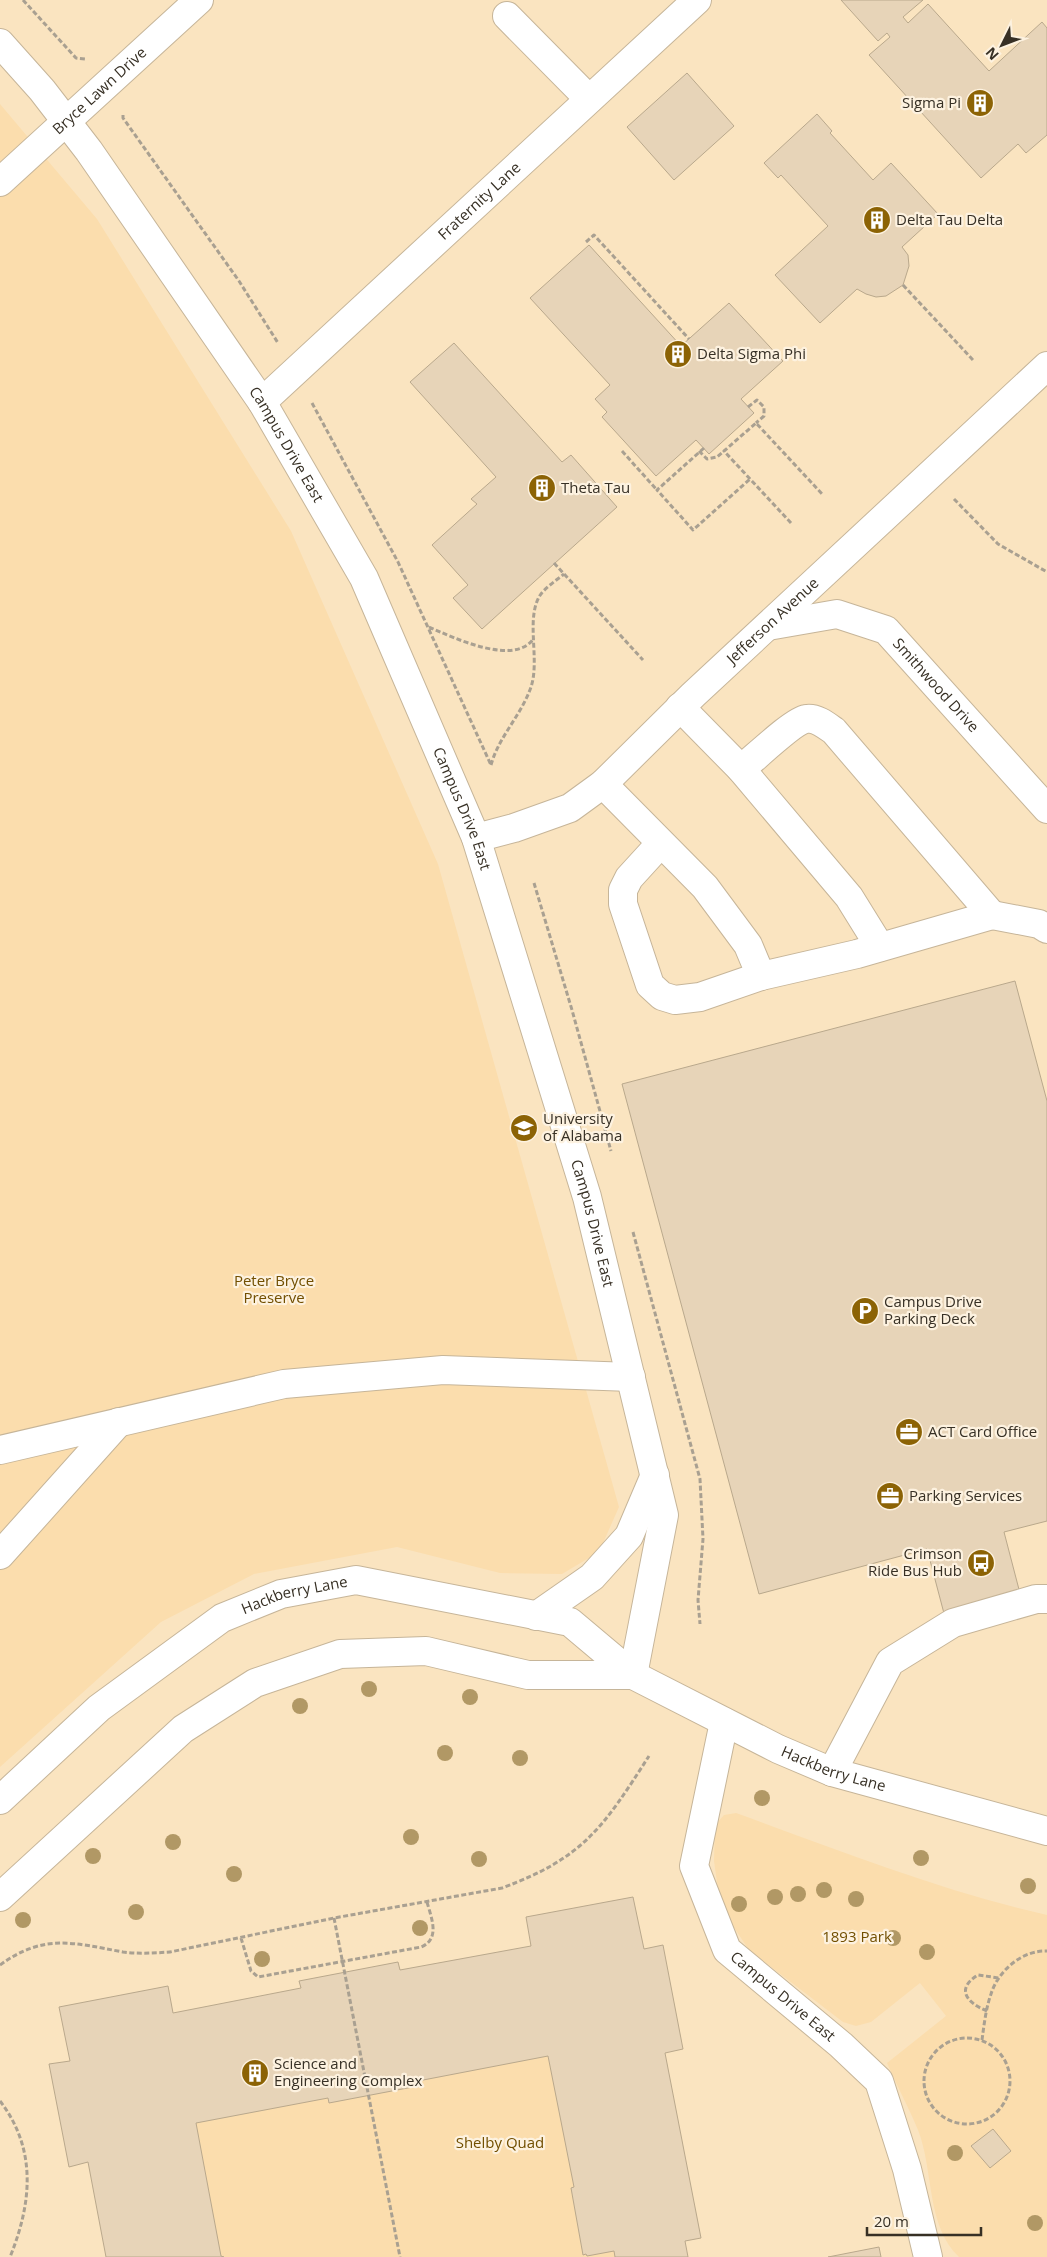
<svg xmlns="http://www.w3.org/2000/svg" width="1047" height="2257" font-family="'Open Sans',sans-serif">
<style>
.built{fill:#fae4c0}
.green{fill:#fbddad}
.building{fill:#e7d4b8;stroke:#b9a88c}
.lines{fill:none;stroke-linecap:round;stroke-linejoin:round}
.minor-casing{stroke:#c6b599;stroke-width:30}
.path{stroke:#a9a091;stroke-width:3;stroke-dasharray:5 2.5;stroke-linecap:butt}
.minor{stroke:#fff;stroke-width:28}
.tree{fill:#b19865}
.labels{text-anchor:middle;stroke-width:4.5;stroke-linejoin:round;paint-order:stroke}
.street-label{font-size:15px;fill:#373025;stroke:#fdf2e0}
.poi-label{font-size:15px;fill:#373025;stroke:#fdf2e0;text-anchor:start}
.park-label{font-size:15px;fill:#724f00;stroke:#fdf2e0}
</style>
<rect width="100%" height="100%" fill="#fdf2e0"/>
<!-- built -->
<path class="built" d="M0,0H1047V2257H0Z"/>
<!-- green -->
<path class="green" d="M0,104L97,219L291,531L438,864L619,1507L599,1552L562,1574L500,1573L397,1547L254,1574L161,1622L0,1767Z
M736,1813C838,1850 941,1891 1047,1915V2257H959C926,2226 934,2171 918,2130C909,2108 897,2086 887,2063L946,2016L920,1983L871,2022L856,2026L843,2022L749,1950L729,1920L719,1896L714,1861L715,1825L724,1815Z
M589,2011L641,2257H131L103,2100Z"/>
<!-- building -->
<path class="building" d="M841,0H923L903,17L908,23L928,4L989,71L1042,22L1047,28V135L1026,153L1018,144L981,178L869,55L890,37L887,33L878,41Z
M687,73L734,126L674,180L627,127Z
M817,114L832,131L830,133L873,180L891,163L938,214L902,247L908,255L909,266L903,285L886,296L876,297L866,294L857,289L820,323L775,275L828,226L781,175L778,178L764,163Z
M589,245L681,346L729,303L783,361L741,399L754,413L709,454L696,440L656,476L602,417L607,412L595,399L610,385L530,298Z
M454,343L562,462L571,455L617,507L482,629L453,598L468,585L432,545L477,504L471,499L496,477L410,382Z
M1015,981L1047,1101V1521L1004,1532L1022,1601L946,1621L927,1549L759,1594L622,1084Z
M633,1897L644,1949L663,1945L683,2049L665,2053L701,2238L685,2241L688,2257H615L614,2251L587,2256L586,2254L583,2255L571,2188L574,2187L548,2056L418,2081V2086L329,2103L328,2098L196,2123L221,2256L224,2257H106L88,2162L69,2167L49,2064L70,2061L59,2007L168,1986L173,2013L301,1988L299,1981L398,1962L400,1970L531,1946L526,1917Z
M993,2129L1011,2151L990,2168L971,2146Z
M879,2247L881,2257H828Z"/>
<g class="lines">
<!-- minor casing -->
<g class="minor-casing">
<g id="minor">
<path d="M507,16L589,99"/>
<path id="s1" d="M0,43L42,90L89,151L262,402L364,578L476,838L587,1197L664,1515L633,1675"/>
<path id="s2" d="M0,182L199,0"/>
<path id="s3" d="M262,402L697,0"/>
<path id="s4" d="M768,626L837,614L886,630L1047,809"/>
<path d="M741,769L849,897L880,947"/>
<path d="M603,784L705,887L748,945L761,976"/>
<path id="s5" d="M476,838L514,828L570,808L603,784L693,695L1047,366"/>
<path d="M660,844L629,878L623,890V904L650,985L662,996L675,1000L700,997L761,976L857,954L992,915L834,731C827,726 816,717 806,719C793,721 754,759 741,769L680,707"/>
<path d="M992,915L1039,924L1047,929"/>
<path d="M0,1450L284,1384L443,1370L631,1377"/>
<path d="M0,1555L119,1422"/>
<path d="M536,1616L592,1577L629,1536L655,1475"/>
<path id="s6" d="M724,1722L694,1866L727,1950L841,2045L879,2081L907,2169L928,2257"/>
<path d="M832,1772L890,1662L953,1623L1036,1599H1047"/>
<path id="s7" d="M0,1800L99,1708L222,1618L281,1594L356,1580L570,1622L633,1675L778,1749L832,1772L1047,1831"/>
<path d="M0,1897L183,1729L255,1683L340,1654L426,1651L528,1675H633"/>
</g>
</g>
<!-- path -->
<path class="path" d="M23,0L76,58L86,59
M123,115V118L239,281L278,343
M586,242L594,235L689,339
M903,285L973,360
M312,403L398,562L491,765
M748,407L757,400L764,407V416L756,423
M704,448L657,490L693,530L750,479
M622,451L657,490
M699,451L707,459L717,457L724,451
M954,499L998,544L1047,572
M791,523L724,451L756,423L823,495
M554,563L643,660
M429,627C454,638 515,667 534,638
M491,765C499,736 521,716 531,687C540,660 526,621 539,597C544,588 557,580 564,574
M534,883L572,1010L611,1151
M633,1232L700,1479L703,1539L698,1600L700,1624
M334,1918L400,2257
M241,1938L251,1971L258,1977L421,1947C441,1939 431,1917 427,1902
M0,1965C44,1933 74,1943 123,1952C138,1954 154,1953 170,1952L334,1918L502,1888C584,1858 604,1826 649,1756
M987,2011C967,2003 955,1989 978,1975L999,1978
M924 2081a43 43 0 1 1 86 0a43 43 0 1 1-86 0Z
M982,2040C984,2025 986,2008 991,1994C998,1971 1022,1950 1047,1951
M0,2101C37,2149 32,2203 10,2257"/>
<!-- minor -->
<use href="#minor" class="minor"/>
</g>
<!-- trees -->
<g class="tree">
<circle cx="369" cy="1689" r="8"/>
<circle cx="470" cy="1697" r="8"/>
<circle cx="300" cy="1706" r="8"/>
<circle cx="445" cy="1753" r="8"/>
<circle cx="520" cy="1758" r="8"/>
<circle cx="762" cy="1798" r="8"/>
<circle cx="411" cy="1837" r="8"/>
<circle cx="173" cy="1842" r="8"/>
<circle cx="93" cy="1856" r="8"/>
<circle cx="921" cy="1858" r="8"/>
<circle cx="479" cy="1859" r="8"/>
<circle cx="234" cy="1874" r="8"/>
<circle cx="1028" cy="1886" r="8"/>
<circle cx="824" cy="1890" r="8"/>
<circle cx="798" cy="1894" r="8"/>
<circle cx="775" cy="1897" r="8"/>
<circle cx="856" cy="1899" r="8"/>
<circle cx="739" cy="1904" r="8"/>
<circle cx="136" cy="1912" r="8"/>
<circle cx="23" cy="1920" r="8"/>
<circle cx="420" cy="1928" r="8"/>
<circle cx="893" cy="1938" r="8"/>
<circle cx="927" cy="1952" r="8"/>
<circle cx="262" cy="1959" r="8"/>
<circle cx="955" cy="2153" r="8"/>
<circle cx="1035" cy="2223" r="8"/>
</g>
<!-- icons -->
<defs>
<g id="building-disc" transform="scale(1.4375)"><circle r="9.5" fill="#8c6305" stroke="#fdf2e0"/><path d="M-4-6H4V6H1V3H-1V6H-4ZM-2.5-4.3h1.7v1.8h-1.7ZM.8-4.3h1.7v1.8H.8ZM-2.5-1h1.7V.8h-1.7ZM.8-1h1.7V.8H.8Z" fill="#fff"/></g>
<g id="university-disc" transform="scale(1.4375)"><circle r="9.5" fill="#8c6305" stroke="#fdf2e0"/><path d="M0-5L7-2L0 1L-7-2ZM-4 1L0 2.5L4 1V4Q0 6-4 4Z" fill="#fff"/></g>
<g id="parking-disc" transform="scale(1.4375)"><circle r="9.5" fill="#8c6305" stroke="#fdf2e0"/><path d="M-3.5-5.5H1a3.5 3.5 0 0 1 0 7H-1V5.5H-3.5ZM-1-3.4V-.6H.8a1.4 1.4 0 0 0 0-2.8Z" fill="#fff"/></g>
<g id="office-disc" transform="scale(1.4375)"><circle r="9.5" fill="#8c6305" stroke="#fdf2e0"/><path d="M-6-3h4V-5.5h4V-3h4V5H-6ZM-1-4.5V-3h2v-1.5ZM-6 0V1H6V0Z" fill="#fff"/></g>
<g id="bus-disc" transform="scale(1.4375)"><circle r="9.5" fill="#8c6305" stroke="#fdf2e0"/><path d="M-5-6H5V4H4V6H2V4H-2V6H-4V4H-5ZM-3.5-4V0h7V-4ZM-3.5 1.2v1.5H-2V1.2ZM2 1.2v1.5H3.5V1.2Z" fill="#fff"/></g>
</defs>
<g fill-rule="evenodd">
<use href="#building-disc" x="980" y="103"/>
<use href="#building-disc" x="877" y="220"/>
<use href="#building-disc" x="678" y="354"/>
<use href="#building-disc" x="542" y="488"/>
<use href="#university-disc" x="524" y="1128"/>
<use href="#parking-disc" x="865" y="1311"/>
<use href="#office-disc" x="909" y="1432"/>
<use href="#office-disc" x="890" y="1496"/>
<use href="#bus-disc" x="981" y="1563"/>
<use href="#building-disc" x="255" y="2073"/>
</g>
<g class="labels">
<!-- street labels -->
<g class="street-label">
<text dy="5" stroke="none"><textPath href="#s2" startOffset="135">Bryce Lawn Drive</textPath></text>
<text dy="5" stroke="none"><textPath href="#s3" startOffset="296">Fraternity Lane</textPath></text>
<text dy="5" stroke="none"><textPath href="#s1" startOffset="494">Campus Drive East</textPath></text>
<text dy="5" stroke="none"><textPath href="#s5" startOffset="375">Jefferson Avenue</textPath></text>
<text dy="5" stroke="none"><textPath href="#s4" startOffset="196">Smithwood Drive</textPath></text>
<text dy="5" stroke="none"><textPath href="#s1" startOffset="899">Campus Drive East</textPath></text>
<text dy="5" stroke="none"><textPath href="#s1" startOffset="1334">Campus Drive East</textPath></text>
<text dy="5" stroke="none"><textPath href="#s7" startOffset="364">Hackberry Lane</textPath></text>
<text dy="5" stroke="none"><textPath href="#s7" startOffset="950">Hackberry Lane</textPath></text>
<text dy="5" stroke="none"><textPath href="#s6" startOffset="310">Campus Drive East</textPath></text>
</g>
<!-- poi labels -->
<g class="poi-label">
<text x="961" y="108" text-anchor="end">Sigma Pi</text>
<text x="896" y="225">Delta Tau Delta</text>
<text x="697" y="359">Delta Sigma Phi</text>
<text x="561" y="493">Theta Tau</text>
<text x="543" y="1124">University<tspan x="543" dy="17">of Alabama</tspan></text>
<text x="884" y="1307">Campus Drive<tspan x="884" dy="17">Parking Deck</tspan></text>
<text x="928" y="1437">ACT Card Office</text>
<text x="909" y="1501">Parking Services</text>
<text x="962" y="1559" text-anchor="end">Crimson<tspan x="962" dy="17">Ride Bus Hub</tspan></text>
<text x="274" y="2069">Science and<tspan x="274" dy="17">Engineering Complex</tspan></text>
</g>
<!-- park labels -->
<g class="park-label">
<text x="274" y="1286">Peter Bryce<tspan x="274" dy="17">Preserve</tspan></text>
<text x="857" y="1942">1893 Park</text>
<text x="500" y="2148">Shelby Quad</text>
</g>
</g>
<!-- north arrow -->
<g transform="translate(1002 45) rotate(228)" stroke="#fdf2e0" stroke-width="4" paint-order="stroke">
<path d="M0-4L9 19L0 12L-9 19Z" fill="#373025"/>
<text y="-8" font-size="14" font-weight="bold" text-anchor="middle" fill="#373025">N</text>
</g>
<!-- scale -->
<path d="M867 2227v8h114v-8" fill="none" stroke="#373025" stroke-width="2.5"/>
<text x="874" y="2227" font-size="15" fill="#373025" stroke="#fdf2e0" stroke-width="4" paint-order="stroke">20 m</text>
</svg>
